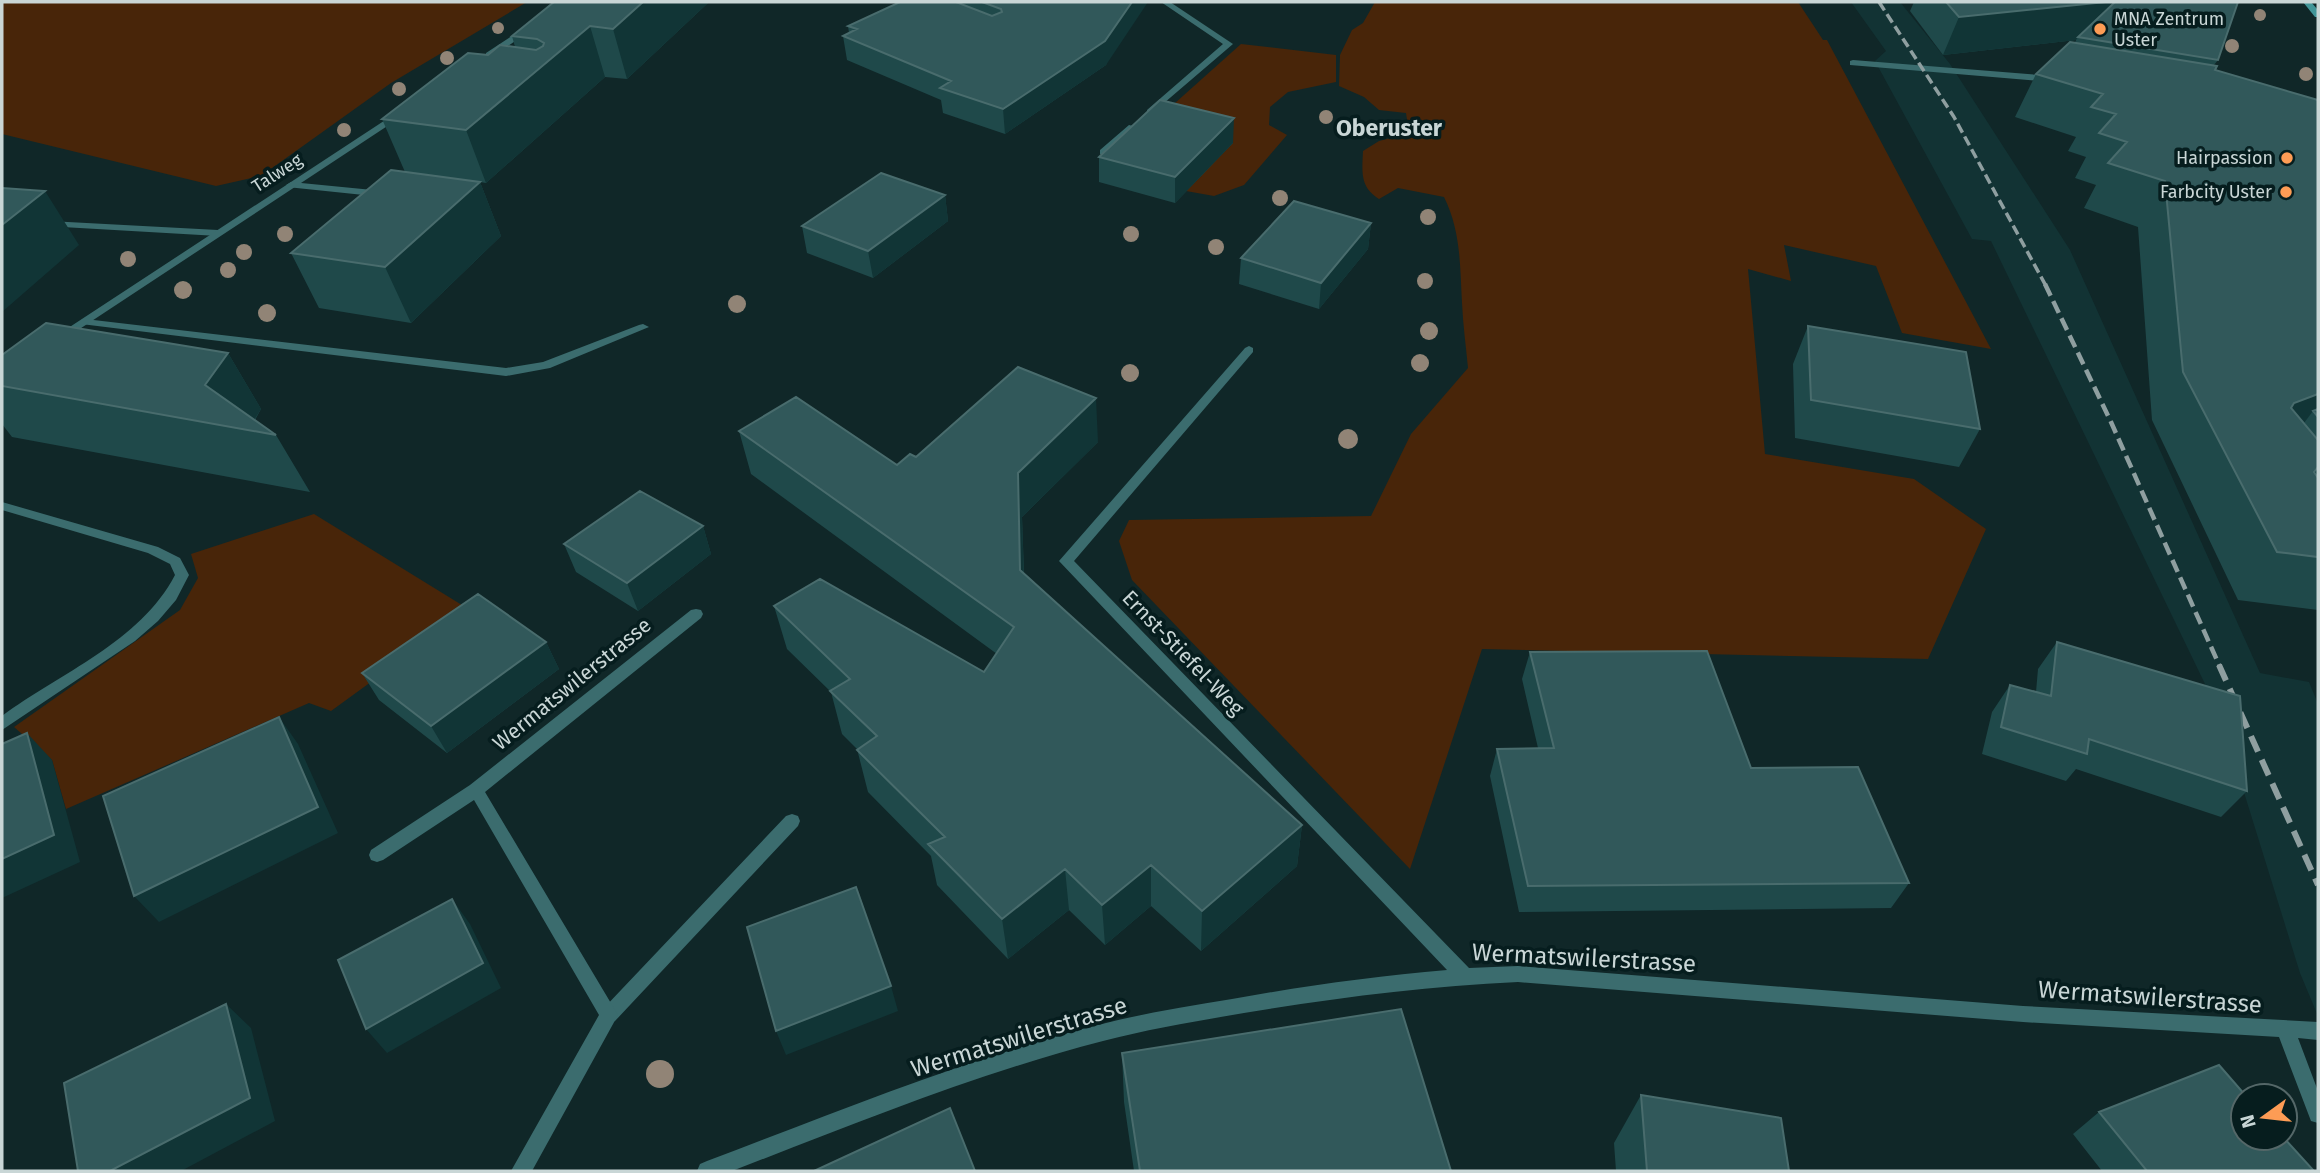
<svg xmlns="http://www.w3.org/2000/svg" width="2320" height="1173" font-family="'Fira Sans',sans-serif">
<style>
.built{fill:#123334}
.green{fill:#482509}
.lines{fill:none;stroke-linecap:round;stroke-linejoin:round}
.service{fill:#3b6c6e;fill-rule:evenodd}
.minor{fill:#3b6c6e;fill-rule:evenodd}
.secondary{fill:#429699;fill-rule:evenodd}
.rail-far2{stroke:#8f9fa0;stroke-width:3.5;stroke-dasharray:10 4.5;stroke-linecap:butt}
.rail-far1{stroke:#8f9fa0;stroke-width:4.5;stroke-dasharray:13 6;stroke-linecap:butt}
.rail{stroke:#8f9fa0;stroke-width:6;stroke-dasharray:17 9;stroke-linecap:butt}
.tree{fill:#918476}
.wall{fill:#1f494a}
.shaded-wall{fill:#113536}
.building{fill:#31585a;stroke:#496c6d;stroke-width:2}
.poi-dot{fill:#fd9c55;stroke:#061d1e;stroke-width:2.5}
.labels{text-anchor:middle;stroke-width:7;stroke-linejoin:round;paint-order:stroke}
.far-poi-label{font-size:18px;fill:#c9d6d6;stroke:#061d1e;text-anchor:end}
.far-street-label{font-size:18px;fill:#c9d6d6;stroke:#061d1e}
.street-label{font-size:21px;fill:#c9d6d6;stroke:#061d1e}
.far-district-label{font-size:23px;font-weight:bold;fill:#c9d6d6;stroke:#061d1e}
.near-street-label{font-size:24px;fill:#c9d6d6;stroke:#061d1e}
</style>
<rect width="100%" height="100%" fill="#102728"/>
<!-- built -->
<path class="built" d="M1851,2H1900L1950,64L2070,250L2260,673L2309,682L2318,704V1016L2300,973L2220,715L1991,241L1972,239L1875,61L1886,51Z"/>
<!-- green -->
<path class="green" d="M2,2H527L391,83L261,176L216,186L2,134Z
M1375,2H1798L1823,40H1827L1991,349L1902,333L1876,266L1784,245L1791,281L1748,269L1765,454L1914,479L1986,529L1928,659L1482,649L1410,869L1132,580L1119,541L1129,520L1371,516L1411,434L1468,368C1466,347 1463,325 1462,303C1460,267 1461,231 1444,197L1398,188L1379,199C1360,187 1362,173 1363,151L1379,141L1402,135L1408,126L1406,113L1379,110L1364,97L1339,86L1340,55L1352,30L1363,23Z
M1241,44L1336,55V82L1288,92L1270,107L1269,125L1287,135L1244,185L1214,196L1186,191L1165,112Z
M314,514L470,610L331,711L309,703L66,809L52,760L14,727L180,610L198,578L191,554Z"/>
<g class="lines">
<!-- service -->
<path class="service" d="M1161,2H1170L1233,44L1150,115L1147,114V110L1223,44Z
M1853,60L2052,76L2057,79L2052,82L1850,65V61Z
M1129,125L1137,127L1106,154H1100V150Z
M291,182L383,191L388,194L383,197L287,187L286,185Z
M49,221L218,230L223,233L218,236L45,226L44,224Z
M85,319L506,368L543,362L639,325L643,324L649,327L550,368L506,376L81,324V320Z
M2,502L158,547L180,558L189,575L176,600L158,621L135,641L2,730V716C60,673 140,642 175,575L170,564L148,553L2,510Z
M792,814L798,816L800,821L798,826L615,1021L609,1023L603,1021L600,1015L603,1009L786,816Z"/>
<!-- minor -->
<path class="minor" d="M524,28L531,30L492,57H486V53Z
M396,113L404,115L66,338H58L56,336Z
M1249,346L1253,348V352L1074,561L1469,968L1518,966L2023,1006L2318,1022V1040L2298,1038L2318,1091V1123L2311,1121L2279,1037L2023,1022L1518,982C1426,986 1335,998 1244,1013C1197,1021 1149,1029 1103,1041C976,1074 854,1124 732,1171H697L700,1164L707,1161C837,1112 967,1058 1102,1024C1145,1013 1189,1006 1232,999C1304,986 1375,976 1447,970L1059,561L1245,348Z
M696,609L701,610L703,614L701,618L485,792L618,1015L532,1171H511L599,1015L474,800L383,860L377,862L371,860L369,855L371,850L470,785L691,610Z"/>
<!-- secondary -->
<path class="secondary" d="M2303,2H2311L2318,10V17H2315Z"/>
<!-- rail-far2 -->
<path class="rail-far2" d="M1879,2L1954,117L2046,286"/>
<!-- rail-far1 -->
<path class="rail-far1" d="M2045,284L2111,422L2220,667"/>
<!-- rail -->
<path class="rail" d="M2219,665L2318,885"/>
</g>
<!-- trees -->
<g class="tree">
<circle cx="2260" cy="15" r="6"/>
<circle cx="498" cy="28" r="6"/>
<circle cx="2232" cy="46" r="7"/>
<circle cx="447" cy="58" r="7"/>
<circle cx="2306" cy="74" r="7"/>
<circle cx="399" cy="89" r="7"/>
<circle cx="1326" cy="117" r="7"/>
<circle cx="344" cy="130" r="7"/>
<circle cx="1280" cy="198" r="8"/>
<circle cx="1428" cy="217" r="8"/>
<circle cx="285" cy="234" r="8"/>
<circle cx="1131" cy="234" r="8"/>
<circle cx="1216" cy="247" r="8"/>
<circle cx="244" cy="252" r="8"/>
<circle cx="128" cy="259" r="8"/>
<circle cx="228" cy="270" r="8"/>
<circle cx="1425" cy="281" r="8"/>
<circle cx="183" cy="290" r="9"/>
<circle cx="737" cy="304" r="9"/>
<circle cx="267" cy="313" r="9"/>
<circle cx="1429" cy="331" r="9"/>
<circle cx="1420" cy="363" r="9"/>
<circle cx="1130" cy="373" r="9"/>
<circle cx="1348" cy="439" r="10"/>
<circle cx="660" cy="1074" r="14"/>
</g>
<!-- wall -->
<path class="wall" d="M709,2L627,79L605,77L486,183L480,182L501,236L411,323L319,308L291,253L405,172L382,119L488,55L515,47L512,36Z
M900,2H1132L1106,65L1005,134L943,113L941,100L847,60L843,36L849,33L848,26Z
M1914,2H2238L2218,60L2214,65L2215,70L2318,100V610L2238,600L2152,420L2138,227L2084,208L2096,185L2075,178L2086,157L2068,151L2076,137L2015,117L2036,74L2075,43L2076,40L1943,55L1910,11Z
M1233,143L1175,203L1099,182V157Z
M945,195L948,221L873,278L807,253L802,226Z
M1371,223L1368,249L1319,309L1239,284L1241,258Z
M1808,326L1980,429L1959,467L1795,438L1793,364Z
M228,353L261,409L255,420L276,435L310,492L12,437L2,424V355Z
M739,431L897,465L916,457L1098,442L1022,517L1024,573L1302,825L1297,866L1201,951L1151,906L1105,945L1069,910L1008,959L937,885L931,856L868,792L857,749L842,734L831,692L787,649L774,606L984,672L997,654L751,474Z
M703,526L711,554L638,611L576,572L564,544Z
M546,642L559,669L447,753L379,700L362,673Z
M2057,642L2247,791L2221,817L2076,769L2066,781L1982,754L1992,712L2010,685L2036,692L2038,669Z
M1530,652L1751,768L1909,883L1891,908L1519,912L1490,776L1497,749L1538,748L1522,679Z
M1122,1053L1451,1171H1134L1124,1102Z
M1641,1095L1789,1171H1616L1614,1143Z
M2099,1112L2314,1171H2102L2073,1134Z"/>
<!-- shaded-wall -->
<path class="shaded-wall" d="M643,2H709L627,79L613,29Z
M1132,2H1148L1106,65L1005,134L1003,109Z
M2106,2H2116L2078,37L2076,40L1943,55L1959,17Z
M590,26L605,77L486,183L466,130Z
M1234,118L1233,143L1175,203V177Z
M480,182L501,236L411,323L385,267Z
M45,191L79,245L2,312V225Z
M945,195L948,221L873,278L868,251Z
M1371,223L1368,249L1319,309L1321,283Z
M228,353L261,409L248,430L205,385Z
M2318,394V417L2313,411L2292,439L2258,452L2294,403Z
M1096,398L1098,442L1022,517L1025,614L1020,570L1018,473Z
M703,526L711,554L638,611L627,583Z
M546,642L559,669L447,753L431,726Z
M279,717L298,744L338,833L159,922L134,896Z
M27,733L52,760L80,862L2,898V859Z
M1302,825L1297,866L1201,951L1202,911Z
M1151,865V906L1105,945L1102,905Z
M1065,869L1069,910L1008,959L1002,919Z
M452,899L470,924L501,988L387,1053L366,1029Z
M891,986L898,1011L786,1055L776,1031Z
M226,1004L251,1028L275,1121L181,1171H110Z"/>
<!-- building -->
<path class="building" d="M554,2H643L613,29L590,26L466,130L382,119L468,53L488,55L500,45L536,50L543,46L544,43L537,39L512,36Z
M900,2H956L992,16L1002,12L1001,9L982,2H1132L1105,41L1003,109L940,88L951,81L843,36L857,29L848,26Z
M1946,2H2106L1959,17Z
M2115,2H2238L2218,60L2078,37Z
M2070,42L2217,66L2215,70L2318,100V394L2294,403L2291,408L2318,440V467L2314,472L2318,478V557L2277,552L2183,372L2165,181L2108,163L2127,142L2099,133L2116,114L2091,107L2103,94L2036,74Z
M1160,100L1234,118L1175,177L1099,157Z
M391,170L480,182L385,267L291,253Z
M881,173L945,195L868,251L802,226Z
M2,188L45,191L2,225Z
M1294,201L1371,223L1321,283L1241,258Z
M46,323L228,353L205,385L276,435L2,386V355Z
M1808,326L1966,352L1980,429L1811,400Z
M1018,367L1096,398L1018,473L1020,570L1302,825L1202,911L1151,865L1102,905L1065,869L1002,919L928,844L945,837L857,750L877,736L830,691L850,679L774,606L820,579L984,672L1014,627L739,431L796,397L897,465L910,454L916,457Z
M2318,409V417L2313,411Z
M640,491L703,526L627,583L564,544Z
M478,594L546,642L431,726L362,673Z
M2057,642L2240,696L2247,791L2089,739L2087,754L2001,727L2010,685L2051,696Z
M1707,651L1751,768L1858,767L1909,883L1528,886L1497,749L1554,748L1530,652Z
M279,717L318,807L134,896L103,796Z
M27,733L54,835L2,859V744Z
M856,887L891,986L776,1031L747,927Z
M452,899L483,963L366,1029L338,960Z
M226,1004L250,1098L110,1171H78L64,1083Z
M1401,1009L1451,1171H1140L1122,1053Z
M2219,1065L2246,1096H2243V1138H2284L2314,1171H2147L2099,1112Z
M1641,1095L1781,1118L1789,1171H1647Z
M950,1108L975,1171H814Z"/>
<!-- markers -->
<g class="poi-dot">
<circle cx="2100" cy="29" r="7"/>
<circle cx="2287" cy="158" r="7"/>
<circle cx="2286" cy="192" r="7"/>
</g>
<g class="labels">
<!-- far-poi labels -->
<g class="far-poi-label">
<text x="2114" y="25" text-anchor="start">MNA Zentrum<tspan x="2114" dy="21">Uster</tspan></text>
<text x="2273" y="164">Hairpassion</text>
<text x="2272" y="198">Farbcity Uster</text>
</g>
<!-- far-street labels -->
<g class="far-street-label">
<text transform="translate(277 173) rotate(-33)" y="6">Talweg</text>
</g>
<!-- street labels -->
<g class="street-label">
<text transform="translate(1183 653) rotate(46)" y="7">Ernst-Stiefel-Weg</text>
<text transform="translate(572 684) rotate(-39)" y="7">Wermatswilerstrasse</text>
</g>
<!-- far-district labels -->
<g class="far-district-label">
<text x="1389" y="136">Oberuster</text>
</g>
<!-- near-street labels -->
<g class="near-street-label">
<text transform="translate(1584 958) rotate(3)" y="8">Wermatswilerstrasse</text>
<text transform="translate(2150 997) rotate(4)" y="8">Wermatswilerstrasse</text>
<text transform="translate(1019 1037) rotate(-17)" y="8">Wermatswilerstrasse</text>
</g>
</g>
<!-- border -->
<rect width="2320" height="1173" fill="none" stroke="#c9d6d6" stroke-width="7"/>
<!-- north arrow -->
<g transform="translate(2264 1117) rotate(255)"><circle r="33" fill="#061d1e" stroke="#546768" stroke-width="2"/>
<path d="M0-5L12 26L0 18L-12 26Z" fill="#fd9c55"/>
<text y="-10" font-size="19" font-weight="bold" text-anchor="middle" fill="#c9d6d6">N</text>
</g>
</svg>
